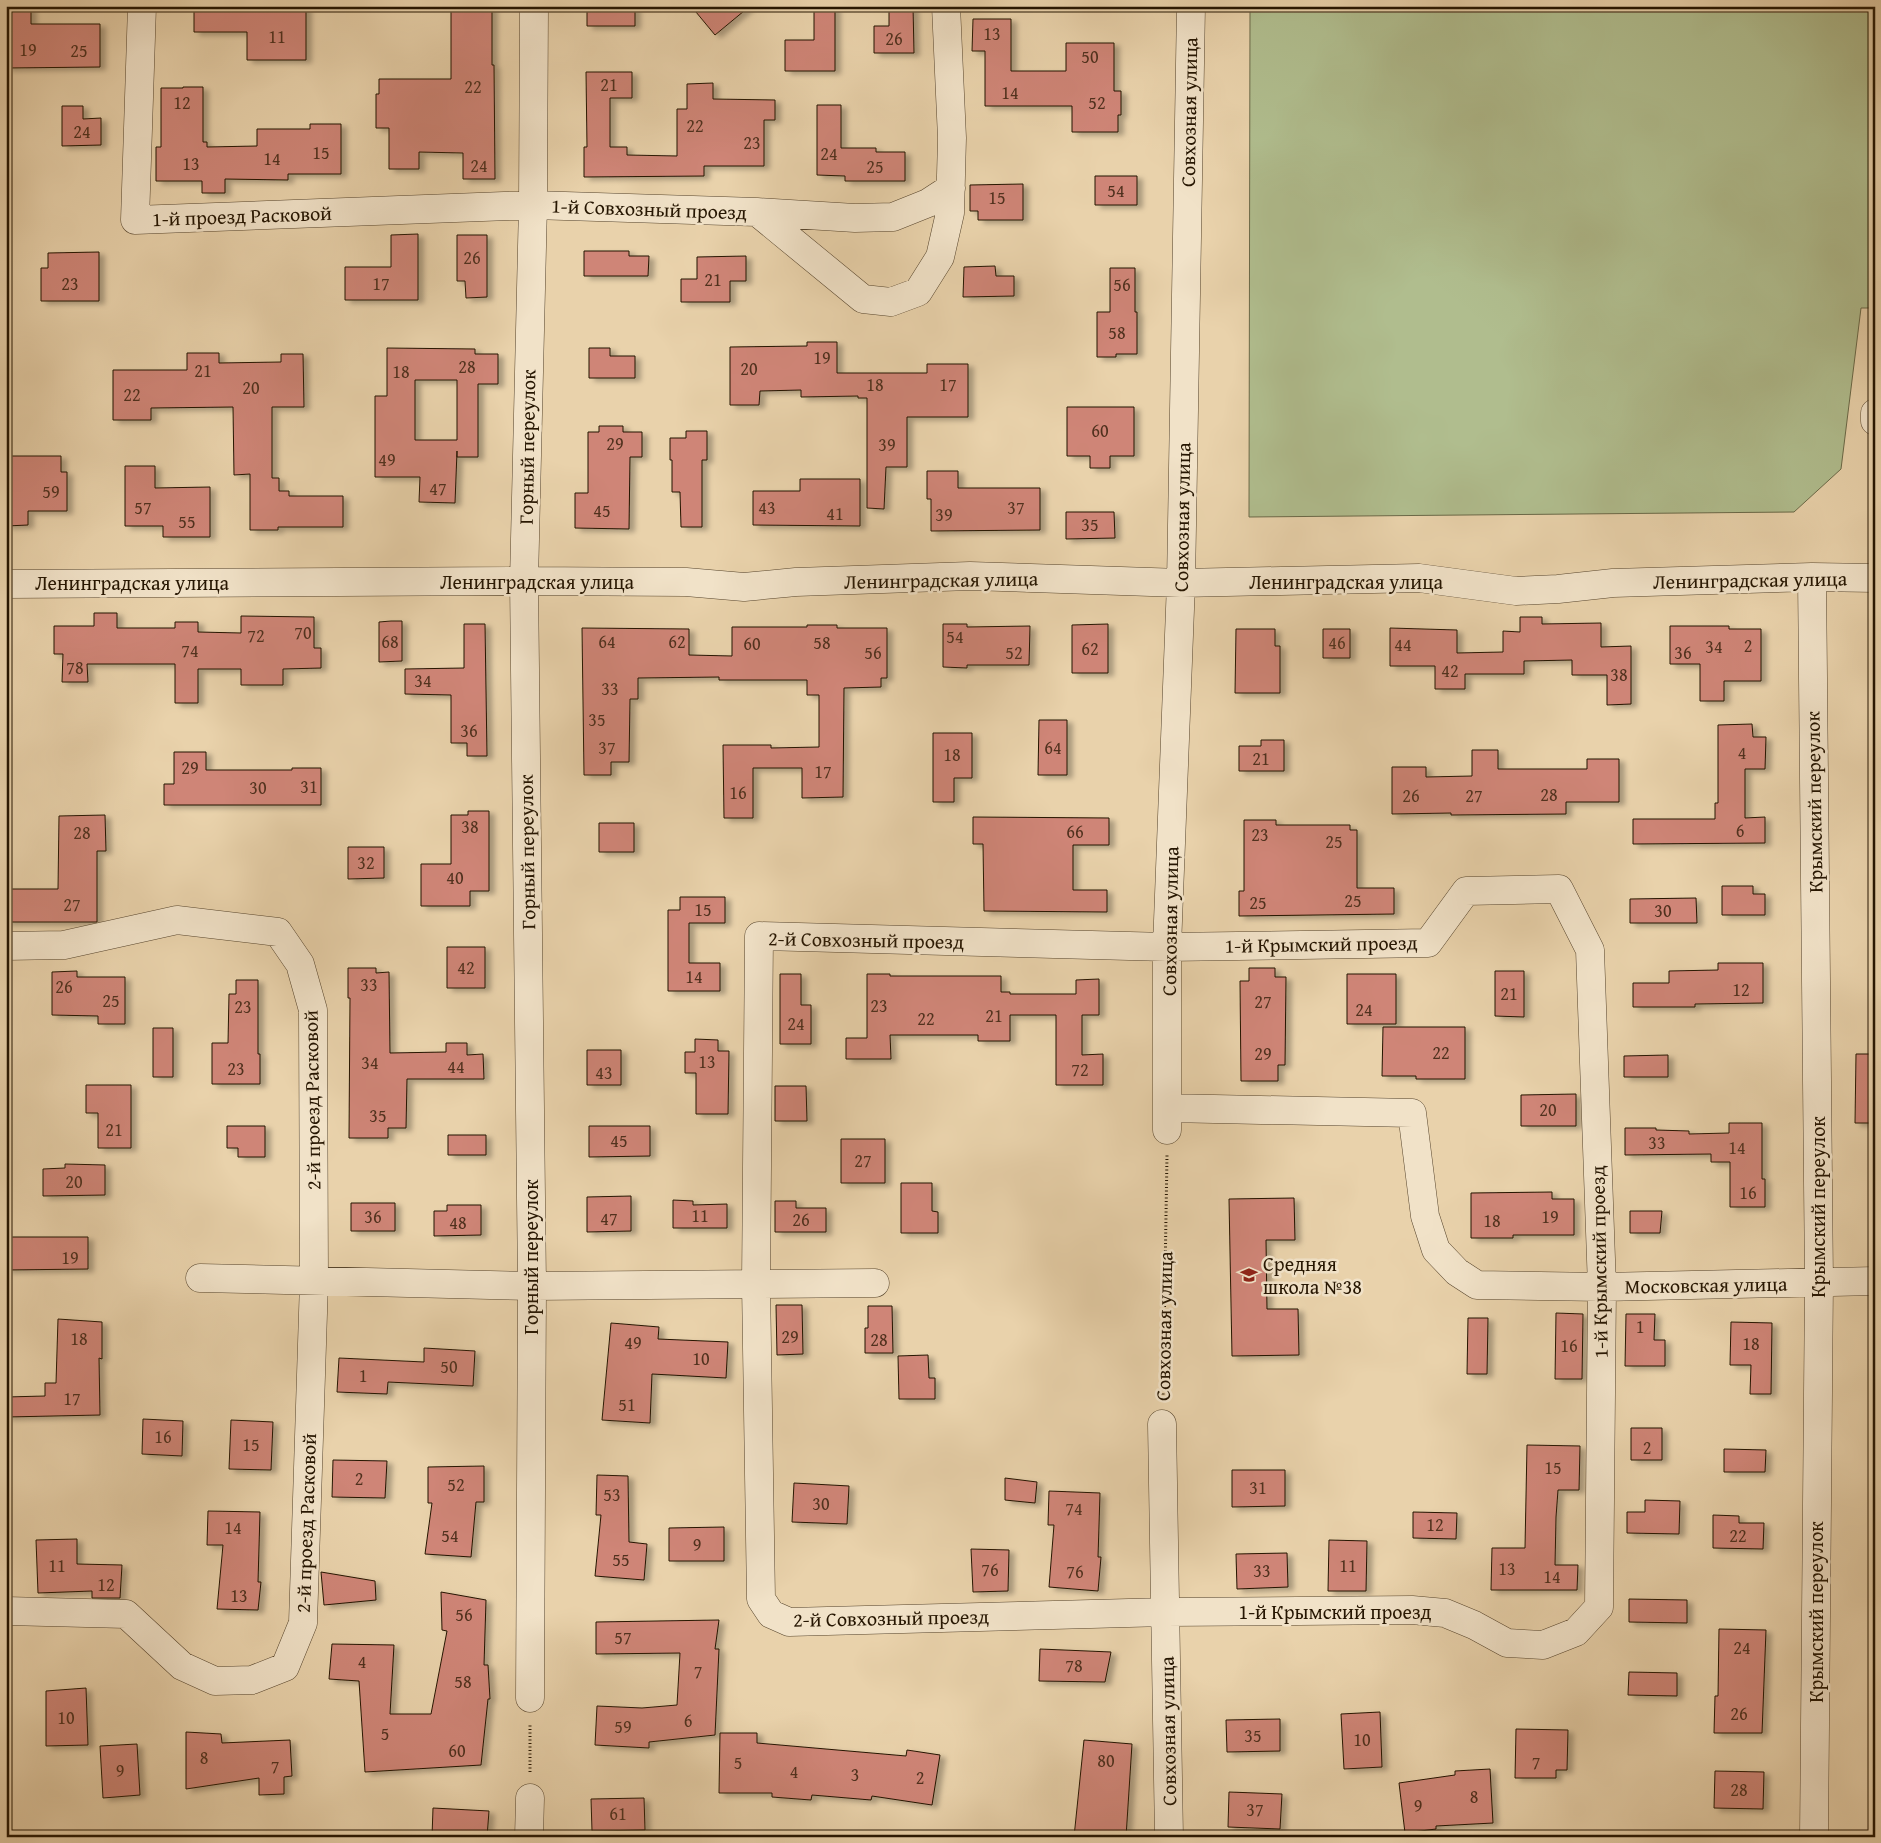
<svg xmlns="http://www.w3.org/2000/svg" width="1881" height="1843" font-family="'Gentium Book Plus',serif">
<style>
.green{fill:#b0bd8e;stroke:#6a6948}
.building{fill:#cf8577;stroke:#251501;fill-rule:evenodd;filter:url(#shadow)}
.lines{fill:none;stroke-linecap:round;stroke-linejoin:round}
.minor-casing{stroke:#56442c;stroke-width:29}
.path{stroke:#251501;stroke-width:3;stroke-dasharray:1 2.5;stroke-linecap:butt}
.minor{stroke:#f1e2c8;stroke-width:28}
.labels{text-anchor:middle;stroke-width:5;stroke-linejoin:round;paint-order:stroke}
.number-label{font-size:18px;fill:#50311e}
.street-label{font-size:20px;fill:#251501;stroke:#f1e2c8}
.poi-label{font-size:20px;fill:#251501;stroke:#f1e2c8;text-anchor:start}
</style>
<defs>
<filter id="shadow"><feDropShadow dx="5.5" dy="3" stdDeviation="2.5" flood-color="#0004"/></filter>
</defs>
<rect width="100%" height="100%" fill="#e9d2ab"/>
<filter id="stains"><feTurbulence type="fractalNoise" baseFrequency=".004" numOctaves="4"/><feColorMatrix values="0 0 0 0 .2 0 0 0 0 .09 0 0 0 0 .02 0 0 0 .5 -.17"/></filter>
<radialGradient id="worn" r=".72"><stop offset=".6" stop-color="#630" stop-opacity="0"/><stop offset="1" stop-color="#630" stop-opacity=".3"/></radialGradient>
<!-- green -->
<path class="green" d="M1250,6H1875V308H1861L1841,469L1794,512L1249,517Z"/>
<!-- building -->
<path class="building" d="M194,6H306V60H247V32H194Z
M451,6H492V65H494L495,179H463V153L419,152V169H389V128H376V94H379V79H451Z
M587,6H635V26H587Z
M691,6H750L715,35Z
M814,6H835V71H785V40H814Z
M889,6H913L914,53H874V26H889Z
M6,7H31V24H100V67L6,68Z
M973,19H1011V71H1066V43H1114V91H1121V115H1118V132H1072V106H985V51H972Z
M586,72H632V98H610V147H627V155L677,156V109H687V84L713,83V99L775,100V120H764V166H704V176L584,177V147H587Z
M183,87H203V142H207V147L257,146V129H310V124H341V174H288V180L225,179V193H202V181H156V147H161V88H183Z
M817,105H841V148H876V152H905V181H845V176L817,175Z
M62,106H83V119L101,118V145L62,146Z
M1095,176H1137V205H1095Z
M1023,184V220H978V211H970V185Z
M418,234V300H345V267H391V235Z
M457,235H487V297L466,298L465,281H457Z
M584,251H629V256H649L648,276H584Z
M99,252V301H41V268H48V253Z
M746,256V281H730V302H681V279H697V257Z
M995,266L996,276H1014V296L963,297L964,267Z
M1110,268H1135V312H1137V354H1116V357H1097V312H1110Z
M807,342H837V373H927V364H968V417H907V467H886L884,509L867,508V398H858V396L801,397V390L760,391L759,405H730V347L807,346Z
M387,348L475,349V354H498V384H478V457H457V451L455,503L419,502L420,477H375V396H387ZM415,380H457V440H415Z
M589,348H610V356H635V378H589Z
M187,353H219V363L281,362V354H303L304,407H272V478H279V491H289V496H343V527H278V530H250V474L234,475L233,407L151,408V420H113V370H187Z
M1067,407H1134V456H1110V468H1090V456H1067Z
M599,426H623V432H642V457H630L629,529L575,528V493H588V432H599Z
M686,431H707V460H702V527H681L680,492H672V460H670V438H686Z
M6,456H61V472H67V511H28V525L6,526Z
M125,466H155V488L210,487V537H163V526H125Z
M927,471H958V488H1040V530L931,531V499H927Z
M800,479H860V526L753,525V491H800Z
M1066,512H1114L1115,538L1066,539Z
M94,613H117V628H175V622H198V632L241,633V616L314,617V648H321V668L283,669V685H241V669H198V703H175V664H87L88,682H62L63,654H54V626H94Z
M1520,617H1542V624L1601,623V647L1631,646V704L1607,705V675H1572V660L1524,661V674H1465V689H1435V666H1390V628L1457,630V653L1503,652V631L1520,632Z
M391,621H402V661L379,662V622Z
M464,624H485L487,756H467V743H451V695L405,694V669L464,668Z
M943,624H967V627L1030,626L1029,665H967V668L943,667Z
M1108,624V673H1072V625Z
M807,625H837V628H887V678H881V687L844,688L843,797L802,798V768H753V818H724L723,745H771V748L819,747V695H807V680H719V677L638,678V699H630L629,762H611V775H584L582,628L689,629V655L732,656V627H807Z
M1670,626H1729V629H1761V681H1724V701H1700V664H1670Z
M1236,629H1275V646H1280V693H1235Z
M1323,629H1350V658H1323Z
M1039,720H1067V775H1038Z
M1752,724L1753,737H1766L1765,769H1745V818L1765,817V843L1633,844V819H1715V803H1718V725Z
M933,733H972V778H954V802H933Z
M1261,740H1284V771H1239V746H1261Z
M1472,750H1498V769H1587V759H1619V802H1566V814L1451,815V813L1392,814V767H1426V777L1472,776Z
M174,752H206V770H292V768H321V805H164V784H174Z
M468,811H489V891H470V906H421V864H451V815H468Z
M105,815L106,851H97V922H6V889H58L59,816Z
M973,817L1109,818V845H1073V890H1107V912L984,911L983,844H973Z
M1244,820H1276V825H1350V830H1357V888H1394V914L1239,916V891H1244Z
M599,823H634V852H599Z
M348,847H384V878L348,879Z
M1722,886H1753V894H1765V915H1722Z
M680,897H725V923H689V963H720V991H668V910H680Z
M1696,898L1697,923H1630V899Z
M447,947H485V988H447Z
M1718,963H1763V1003L1695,1004V1007H1633V983H1669V971L1718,970Z
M348,968H376V973L389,972L390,1053L446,1052V1043H467V1055L483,1054L484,1079H407L406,1128H388V1138H349L350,998H348Z
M1249,968H1275V977H1286L1285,1065H1278V1081H1241L1240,981H1249Z
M77,971V977H125V1024H98V1016L52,1015V972Z
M1495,971H1524V1017L1495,1016Z
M780,974H801V1005H811V1044H780Z
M867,974H890V976H1001V992H1010V994H1076V980L1099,979V1015H1082V1055L1103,1054V1085H1056V1015H1010V1041H978V1035H890L891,1059H846V1038H867Z
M1347,974H1396V1024H1347Z
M236,980H258V1054H260V1084H212V1043H228L229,994H236Z
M1383,1027H1465V1079H1416V1076H1382Z
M153,1028H173V1077H153Z
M695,1039L718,1040V1051H729L728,1114H696V1073H685V1052H695Z
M587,1050H621V1085H587Z
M1856,1054H1875V1123H1855Z
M1668,1055V1077H1624V1056Z
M86,1085H131V1148H98V1113H86Z
M775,1086H806L807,1121H775Z
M1576,1094V1126H1521V1095Z
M1729,1123H1762V1179H1765V1207H1730V1162H1711V1154L1625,1155V1128H1656V1130L1689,1131V1134L1729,1133Z
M227,1126H265V1157H238V1148H227Z
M589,1126H650V1156L589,1157Z
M448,1135H486V1155H448Z
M841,1139H885V1183H841Z
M65,1164L105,1165V1195L43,1196V1169L65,1168Z
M901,1183H932V1211L938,1212V1233H901Z
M1552,1192V1199H1574V1235H1513V1238H1471V1193Z
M631,1196V1231L587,1232V1197Z
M1294,1198L1295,1240H1266L1267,1309H1298L1299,1355L1232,1356L1229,1199Z
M673,1200L693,1201V1205L727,1204V1228H673Z
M775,1201H796V1208H826V1232H775Z
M351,1203H395V1231H351Z
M447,1205H481V1235L434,1236V1211H447Z
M1630,1211H1662L1660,1233H1630Z
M6,1237H88V1269L6,1270Z
M776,1305H802L803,1354L777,1355Z
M868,1306H892L893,1353H865V1328H868Z
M1556,1313L1583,1314L1582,1379H1555Z
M1626,1314H1655L1654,1340H1665V1366H1625Z
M1468,1318H1488L1487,1374H1467Z
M58,1319L102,1322V1359L99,1358L100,1415L6,1417V1397L45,1396V1383H56Z
M1731,1322L1772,1323L1771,1394H1750L1751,1365H1730Z
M611,1323L659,1327L658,1339L728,1342L726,1378L652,1374L650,1423L602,1420Z
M424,1348L475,1351L473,1386L388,1382L387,1394L337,1392L339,1358L424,1362Z
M928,1355L929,1378H935V1399H899L898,1356Z
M143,1419L183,1421L182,1456L142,1454Z
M231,1420L273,1422L271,1470L229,1469Z
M1631,1428H1662V1460H1631Z
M1527,1445L1580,1446L1579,1490H1558L1556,1517L1555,1565H1578L1577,1590H1491L1492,1548H1525Z
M1724,1449L1766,1450L1765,1472H1724Z
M333,1460L387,1461L385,1498L332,1497Z
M484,1466V1502H476L471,1557L425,1554L432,1503H428V1467Z
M1232,1470H1285V1506L1232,1507Z
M597,1475L628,1476L629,1542L647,1544L644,1580L595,1576L601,1515H596Z
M1005,1478L1037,1482L1035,1503L1005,1500Z
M794,1483L849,1486L847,1524L792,1522Z
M1049,1491L1100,1493L1098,1557H1101L1098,1591L1049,1587L1054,1525H1048Z
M1645,1500L1680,1501L1679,1534L1627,1533V1512H1645Z
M208,1511L260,1512L258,1582H261L258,1610L217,1609L223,1545H207Z
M1413,1512L1457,1513L1456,1539L1413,1538Z
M1713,1515L1739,1516V1523H1764L1763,1549L1713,1548Z
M724,1527V1561H669V1528Z
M77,1539V1564L122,1565L120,1598H92V1591L38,1593L36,1540Z
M1329,1540L1367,1541L1366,1591H1328Z
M971,1549L1009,1550L1008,1591L973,1592Z
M1287,1553L1288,1587L1237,1589L1236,1554Z
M321,1572L375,1581L376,1600L324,1605Z
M441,1592L486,1600L484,1665H488L490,1699H488L481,1765L365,1772L359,1681L329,1679L332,1644L394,1645L390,1714H431L447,1631L442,1630Z
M1629,1599L1687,1600V1623L1629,1622Z
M719,1620L715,1649H719L715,1735L649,1742V1748L595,1745L597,1706L642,1708L677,1705L680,1653L596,1654V1622Z
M1719,1629L1766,1630L1762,1733H1714L1715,1696H1718Z
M1040,1649L1111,1652L1105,1682L1039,1681Z
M1629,1672L1677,1673V1696L1628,1695Z
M86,1688L88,1745L46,1746V1691Z
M1380,1712L1382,1767L1344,1769L1341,1714Z
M1280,1719V1751L1227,1752L1226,1720Z
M1516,1729L1568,1730L1567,1770H1556V1778H1515Z
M186,1732L221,1734L222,1743L290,1740L292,1776L284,1777V1794L259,1795V1778L186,1789Z
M720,1733H757V1743L906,1756L907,1750L940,1755L932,1805L872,1796L871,1800L812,1795L811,1800L772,1797V1793H719Z
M1084,1740L1132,1744L1126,1837H1074Z
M137,1744L140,1795L103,1798L100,1746Z
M1490,1769L1493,1823L1436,1826V1829L1405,1833L1399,1783L1455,1775V1771Z
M1715,1771L1764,1772L1763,1809L1714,1808Z
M1229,1792L1282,1794L1280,1829L1228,1827Z
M644,1798L645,1830L592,1831L591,1799Z
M433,1808L489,1811L487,1837H432Z"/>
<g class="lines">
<!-- minor casing -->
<g class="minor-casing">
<path id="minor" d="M142,6L135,220L533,205L757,212L863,299L891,302L918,292L940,257L950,213L952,138L946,6
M757,212L855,218L893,217L928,203L951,188
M1875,413V421
M1812,577L1819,1282L1814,1837
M6,584L524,581L686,582L744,587L796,582L970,576L1181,583L1419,578L1516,591L1558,589L1613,583L1812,577L1875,578
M1559,889L1590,950L1602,1287L1599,1607L1576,1632L1543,1645L1507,1643L1474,1625L1445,1613L1412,1610L1166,1612L789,1622L771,1614L761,1599L756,1284L759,936L1167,947L1428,943L1466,891Z
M6,946L64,945L177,920L278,932L300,964L313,1010L314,1282L303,1623L285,1667L252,1680L215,1681L182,1666L126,1614L6,1611
M1168,1108L1412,1113L1425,1216L1436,1250L1457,1272L1477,1285L1602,1287L1875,1281
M1167,1130V947L1181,583L1191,6
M200,1278L532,1286L875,1283
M1162,1424L1169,1837
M530,1698L532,1286L524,581L533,205L534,6
M529,1837L530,1798"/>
</g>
<!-- path -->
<path class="path" d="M1163,1398L1167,1155
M530,1772V1724"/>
<!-- minor -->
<use href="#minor" class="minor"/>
</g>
<!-- icons -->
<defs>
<g id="school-bare" transform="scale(1.35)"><path d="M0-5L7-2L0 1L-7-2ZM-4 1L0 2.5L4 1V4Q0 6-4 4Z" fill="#8f2418" stroke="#f1e2c8" stroke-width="2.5" paint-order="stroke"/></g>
</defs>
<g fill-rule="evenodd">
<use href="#school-bare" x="1249" y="1275"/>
</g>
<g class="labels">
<!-- number labels -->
<g class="number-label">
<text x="992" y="40">13</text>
<text x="277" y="43">11</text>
<text x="894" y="45">26</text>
<text x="28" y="56">19</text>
<text x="79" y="57">25</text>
<text x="1090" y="63">50</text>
<text x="609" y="91">21</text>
<text x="473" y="93">22</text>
<text x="1010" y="99">14</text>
<text x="182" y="109">12</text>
<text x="1097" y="109">52</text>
<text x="695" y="132">22</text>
<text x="82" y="138">24</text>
<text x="752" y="149">23</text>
<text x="321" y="159">15</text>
<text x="829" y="160">24</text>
<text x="272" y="165">14</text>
<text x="191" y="170">13</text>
<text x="479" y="172">24</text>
<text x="875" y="173">25</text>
<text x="1116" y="197">54</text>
<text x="997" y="204">15</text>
<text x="472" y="264">26</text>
<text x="713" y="286">21</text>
<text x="70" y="290">23</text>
<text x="381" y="290">17</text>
<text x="1122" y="291">56</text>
<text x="1117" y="339">58</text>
<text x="822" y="364">19</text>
<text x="467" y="373">28</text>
<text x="749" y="375">20</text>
<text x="203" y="377">21</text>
<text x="401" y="378">18</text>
<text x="875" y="391">18</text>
<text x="948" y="391">17</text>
<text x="251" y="394">20</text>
<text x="132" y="401">22</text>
<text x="1100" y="437">60</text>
<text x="615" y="450">29</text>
<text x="887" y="451">39</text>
<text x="387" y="466">49</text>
<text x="438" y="495">47</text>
<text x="51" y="498">59</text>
<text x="143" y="514">57</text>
<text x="767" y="514">43</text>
<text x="1016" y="514">37</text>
<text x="602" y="517">45</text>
<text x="835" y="520">41</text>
<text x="944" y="521">39</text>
<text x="187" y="528">55</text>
<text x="1090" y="531">35</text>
<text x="303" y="639">70</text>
<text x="256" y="642">72</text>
<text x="955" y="643">54</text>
<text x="390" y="648">68</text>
<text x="607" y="648">64</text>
<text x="677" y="648">62</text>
<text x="822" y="649">58</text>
<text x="1337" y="649">46</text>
<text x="752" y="650">60</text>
<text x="1403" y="651">44</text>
<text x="1748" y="652">2</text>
<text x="1714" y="653">34</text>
<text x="1090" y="655">62</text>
<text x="190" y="657">74</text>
<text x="873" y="659">56</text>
<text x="1014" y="659">52</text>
<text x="1683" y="659">36</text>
<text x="75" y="674">78</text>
<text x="1450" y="677">42</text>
<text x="1619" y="681">38</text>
<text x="423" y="687">34</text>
<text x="610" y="695">33</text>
<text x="597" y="726">35</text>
<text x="469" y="737">36</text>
<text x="607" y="754">37</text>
<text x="1053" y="754">64</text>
<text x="1742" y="759">4</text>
<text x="952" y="761">18</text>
<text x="1261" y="765">21</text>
<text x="190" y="774">29</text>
<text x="823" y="778">17</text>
<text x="309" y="793">31</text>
<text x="258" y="794">30</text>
<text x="738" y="799">16</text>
<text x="1549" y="801">28</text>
<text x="1411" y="802">26</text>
<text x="1474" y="802">27</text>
<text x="470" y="833">38</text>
<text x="1740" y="837">6</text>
<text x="1075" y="838">66</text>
<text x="82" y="839">28</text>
<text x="1260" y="841">23</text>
<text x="1334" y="848">25</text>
<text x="366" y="869">32</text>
<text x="455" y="884">40</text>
<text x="1353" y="907">25</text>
<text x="1258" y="909">25</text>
<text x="72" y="911">27</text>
<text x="703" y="916">15</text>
<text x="1663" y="917">30</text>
<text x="466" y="974">42</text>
<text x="694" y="983">14</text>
<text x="369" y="991">33</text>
<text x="64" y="993">26</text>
<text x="1741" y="996">12</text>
<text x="1509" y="1000">21</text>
<text x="111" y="1007">25</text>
<text x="1263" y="1008">27</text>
<text x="879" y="1012">23</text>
<text x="243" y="1013">23</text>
<text x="1364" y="1016">24</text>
<text x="994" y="1022">21</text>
<text x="926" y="1025">22</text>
<text x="796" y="1030">24</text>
<text x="1441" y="1059">22</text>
<text x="1263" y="1060">29</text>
<text x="707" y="1068">13</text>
<text x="370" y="1069">34</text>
<text x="456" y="1073">44</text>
<text x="236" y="1075">23</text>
<text x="1080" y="1076">72</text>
<text x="604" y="1079">43</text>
<text x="1548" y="1116">20</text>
<text x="378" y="1122">35</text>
<text x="114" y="1136">21</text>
<text x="619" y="1147">45</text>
<text x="1657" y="1149">33</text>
<text x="1737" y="1154">14</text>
<text x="863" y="1167">27</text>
<text x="74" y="1188">20</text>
<text x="1748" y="1199">16</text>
<text x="700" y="1222">11</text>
<text x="373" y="1223">36</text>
<text x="1550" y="1223">19</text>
<text x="609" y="1225">47</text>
<text x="801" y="1226">26</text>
<text x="1492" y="1227">18</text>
<text x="458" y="1229">48</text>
<text x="70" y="1264">19</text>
<text x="1640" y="1333">1</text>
<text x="790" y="1343">29</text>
<text x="79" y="1345">18</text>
<text x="879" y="1346">28</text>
<text x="633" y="1349">49</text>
<text x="1751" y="1350">18</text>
<text x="1569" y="1352">16</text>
<text x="701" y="1365">10</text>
<text x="449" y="1373">50</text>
<text x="363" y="1382">1</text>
<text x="72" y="1405">17</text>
<text x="627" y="1411">51</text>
<text x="163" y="1443">16</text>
<text x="251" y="1451">15</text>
<text x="1647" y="1454">2</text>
<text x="1553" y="1474">15</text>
<text x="359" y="1485">2</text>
<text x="456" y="1491">52</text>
<text x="1258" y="1494">31</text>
<text x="612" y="1501">53</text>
<text x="821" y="1510">30</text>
<text x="1074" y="1515">74</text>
<text x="1435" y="1531">12</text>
<text x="233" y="1534">14</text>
<text x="450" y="1542">54</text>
<text x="1738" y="1542">22</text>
<text x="697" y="1551">9</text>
<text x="621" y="1566">55</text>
<text x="57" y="1572">11</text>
<text x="1348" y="1572">11</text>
<text x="1507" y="1575">13</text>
<text x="990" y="1576">76</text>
<text x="1262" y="1577">33</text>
<text x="1075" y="1578">76</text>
<text x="1552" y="1583">14</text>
<text x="106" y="1591">12</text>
<text x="239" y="1602">13</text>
<text x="464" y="1621">56</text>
<text x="623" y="1644">57</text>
<text x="1742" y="1654">24</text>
<text x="362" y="1668">4</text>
<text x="1074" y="1672">78</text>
<text x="698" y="1678">7</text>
<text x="463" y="1688">58</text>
<text x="1739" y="1720">26</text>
<text x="66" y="1724">10</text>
<text x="688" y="1727">6</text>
<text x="623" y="1733">59</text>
<text x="385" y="1740">5</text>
<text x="1253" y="1742">35</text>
<text x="1362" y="1746">10</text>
<text x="457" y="1757">60</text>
<text x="204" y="1764">8</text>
<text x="1106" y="1767">80</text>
<text x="738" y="1769">5</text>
<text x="1536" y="1769">7</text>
<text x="275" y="1773">7</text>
<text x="120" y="1777">9</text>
<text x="794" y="1778">4</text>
<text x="855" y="1781">3</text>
<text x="920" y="1784">2</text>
<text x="1739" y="1796">28</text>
<text x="1474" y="1803">8</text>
<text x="1418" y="1812">9</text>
<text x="1255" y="1816">37</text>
<text x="618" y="1820">61</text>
</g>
<!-- street labels -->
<g class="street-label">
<text transform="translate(1189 112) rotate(-89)" y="7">Совхозная улица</text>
<text transform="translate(649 209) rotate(2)" y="7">1-й Совхозный проезд</text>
<text transform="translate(242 216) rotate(-2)" y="7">1-й проезд Расковой</text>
<text transform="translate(527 447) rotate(-89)" y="7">Горный переулок</text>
<text transform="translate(1182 517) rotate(-89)" y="7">Совхозная улица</text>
<text transform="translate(941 580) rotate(-1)" y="7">Ленинградская улица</text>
<text transform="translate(1750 580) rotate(-1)" y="7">Ленинградская улица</text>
<text x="537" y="589">Ленинградская улица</text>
<text x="1346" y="589">Ленинградская улица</text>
<text x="132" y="590">Ленинградская улица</text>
<text transform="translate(1814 802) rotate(-91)" y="7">Крымский переулок</text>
<text transform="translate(527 852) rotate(-91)" y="7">Горный переулок</text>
<text transform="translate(1170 921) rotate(-89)" y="7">Совхозная улица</text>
<text transform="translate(866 940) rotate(1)" y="7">2-й Совхозный проезд</text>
<text transform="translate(1321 944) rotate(-1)" y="7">1-й Крымский проезд</text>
<text transform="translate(312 1100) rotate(-91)" y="7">2-й проезд Расковой</text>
<text transform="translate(1818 1207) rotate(-90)" y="7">Крымский переулок</text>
<text transform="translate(531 1257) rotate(-90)" y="7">Горный переулок</text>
<text transform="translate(1599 1262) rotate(-91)" y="7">1-й Крымский проезд</text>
<text transform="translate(1706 1285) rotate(-1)" y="7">Московская улица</text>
<text transform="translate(1164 1326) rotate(-89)" y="7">Совхозная улица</text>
<text transform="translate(306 1523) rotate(-88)" y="7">2-й проезд Расковой</text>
<text x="1335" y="1619">1-й Крымский проезд</text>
<text transform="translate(1816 1612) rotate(-90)" y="7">Крымский переулок</text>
<text transform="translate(891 1618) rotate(-1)" y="7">2-й Совхозный проезд</text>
<text transform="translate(1168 1731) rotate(-91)" y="7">Совхозная улица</text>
</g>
<!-- poi labels -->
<g class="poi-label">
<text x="1263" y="1271">Средняя<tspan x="1263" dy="23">школа №38</tspan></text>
</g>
</g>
<!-- margin -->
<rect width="1881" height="1843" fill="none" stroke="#e9d2ab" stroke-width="25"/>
<rect x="8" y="8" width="1866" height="1828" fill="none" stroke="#251501" stroke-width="2.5"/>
<rect x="12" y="12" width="1856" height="1818" fill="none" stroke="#251501"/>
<rect width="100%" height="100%" filter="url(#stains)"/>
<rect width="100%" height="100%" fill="url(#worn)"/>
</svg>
